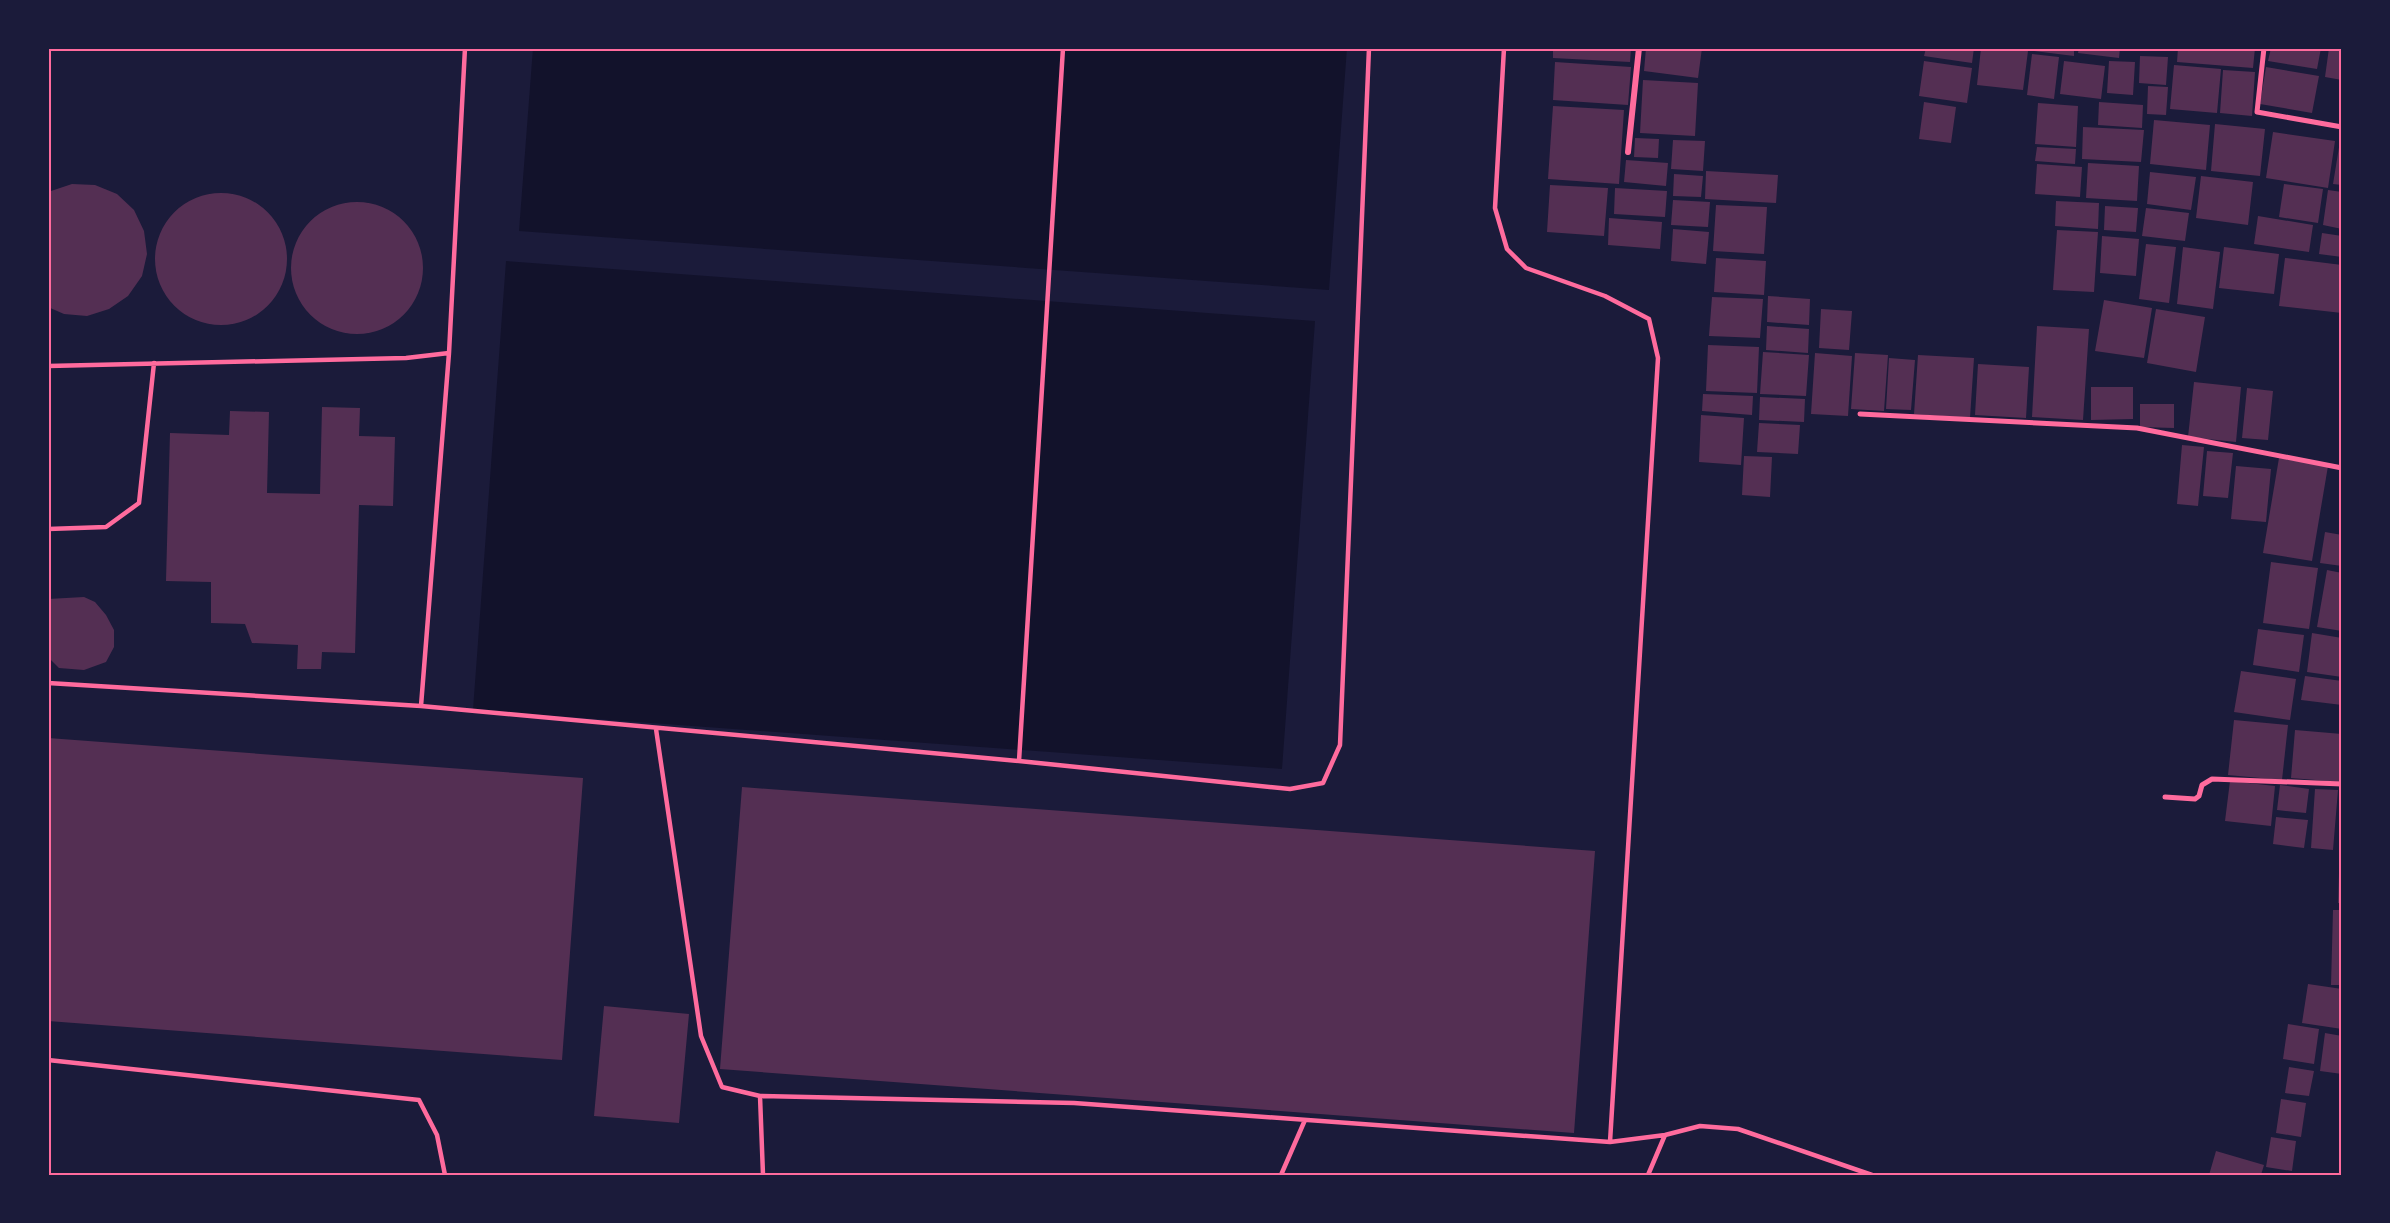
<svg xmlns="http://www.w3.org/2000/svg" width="2390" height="1223" font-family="'Sofia Sans Condensed',sans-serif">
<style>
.water{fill:#12122b}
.building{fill:#542f53}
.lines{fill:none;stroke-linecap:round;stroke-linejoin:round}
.service{stroke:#ff6b9d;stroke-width:4.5}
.pedestrian{stroke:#ff6b9d;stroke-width:5}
.minor{stroke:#ff6b9d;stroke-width:6}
.neatline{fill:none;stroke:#ff6b9d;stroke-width:2}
</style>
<rect width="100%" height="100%" fill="#1b1b3a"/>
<!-- water -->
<path class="water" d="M533,48H1347L1329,290L519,231Z
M506,261L1315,321L1282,769L473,710Z"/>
<!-- building -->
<path class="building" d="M1553,48H1631L1630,62L1553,58Z
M1646,48H1702L1698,78L1644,71Z
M1926,48H1974L1972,63L1924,56Z
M1981,48L2028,51L2023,90L1977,85Z
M2034,48H2074V56L2034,51Z
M2079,48H2120L2119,58L2078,53Z
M2178,48H2255L2253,68L2177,62Z
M2271,48H2321L2317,69L2268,61Z
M2329,48H2342V80L2325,77Z
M2032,54L2059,57L2054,99L2027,95Z
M2140,56L2168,57L2166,85L2139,83Z
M1924,61L1972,68L1967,103L1919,96Z
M2064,61L2105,66L2101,99L2060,94Z
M2109,61L2135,62L2133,95L2107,93Z
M1555,62L1631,67L1628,105L1553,100Z
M2174,65L2221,69L2217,113L2170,109Z
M2266,67L2319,76L2312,113L2260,104Z
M2223,70L2255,72L2252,116L2220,113Z
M1643,80L1698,83L1695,136L1640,133Z
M2148,86L2168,87L2166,115L2147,114Z
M1924,102L1956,107L1951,143L1919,139Z
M2099,102L2143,105L2142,128L2098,125Z
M2038,103L2078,106L2076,147L2035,144Z
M1553,106L1624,110L1619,184L1548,179Z
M2154,120L2210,125L2206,170L2150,164Z
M2215,124L2265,129L2260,176L2211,171Z
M2083,127L2144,130L2141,162L2082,159Z
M2273,132L2335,141L2328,188L2266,178Z
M2341,135H2342V185L2333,184Z
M1635,138L1659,139L1658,158L1634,157Z
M1673,140L1705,141L1703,171L1671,169Z
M2037,147L2076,149L2075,164L2035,161Z
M1626,160L1668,163L1666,186L1624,182Z
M2088,163L2139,166L2137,201L2086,198Z
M2037,164L2082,167L2080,197L2035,194Z
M1706,171L1778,175L1776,203L1705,199Z
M2150,172L2196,177L2191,210L2147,204Z
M1674,174L1703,176L1701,197L1673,196Z
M2201,176L2253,182L2248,225L2196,218Z
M72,184L95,185L117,194L134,210L144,231L147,254L142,276L128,296L109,309L87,316L64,314L48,307V192Z
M2284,184L2323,189L2318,223L2279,217Z
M1550,185L1608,188L1604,236L1547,232Z
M1615,188L1667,191L1665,217L1614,214Z
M2328,190L2342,192V229L2323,225Z
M155 259a66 66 0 1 1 132 0a66 66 0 1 1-132 0Z
M1673,200L1710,202L1708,227L1671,225Z
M2056,201L2099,203L2098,229L2055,226Z
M291 268a66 66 0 1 1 132 0a66 66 0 1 1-132 0Z
M1716,205L1767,207L1764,254L1713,251Z
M2105,206L2138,208L2136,232L2104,230Z
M2146,208L2189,213L2185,241L2142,236Z
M2258,216L2313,225L2309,252L2254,244Z
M1609,218L1662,222L1660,249L1608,245Z
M1673,229L1709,232L1706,264L1671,261Z
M2057,230L2098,232L2094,292L2053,290Z
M2322,233L2342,236V257L2319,254Z
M2102,236L2139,239L2136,276L2100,273Z
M2146,244L2176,247L2169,303L2139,299Z
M2183,247L2220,252L2213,309L2177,304Z
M2224,247L2279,254L2274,294L2219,288Z
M1716,258L1766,261L1764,295L1714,292Z
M2285,258L2342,265V313L2279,306Z
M1768,296L1810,299L1809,325L1767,322Z
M1712,297L1763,299L1760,338L1709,336Z
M2104,300L2152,308L2144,358L2095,351Z
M1821,309L1852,311L1849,350L1819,348Z
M2156,309L2205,317L2196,372L2147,363Z
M1767,326L1809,329L1808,353L1766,350Z
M2037,326L2089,329L2083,420L2032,417Z
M1708,345L1759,347L1757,393L1706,391Z
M1763,352L1809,355L1806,396L1760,394Z
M1815,353L1852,356L1848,416L1811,414Z
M1855,353L1888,355L1884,411L1851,409Z
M1918,355L1974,358L1970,418L1914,414Z
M1889,358L1915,360L1911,410L1886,409Z
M1978,364L2029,367L2026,418L1975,415Z
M2194,382L2241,387L2236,442L2188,437Z
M2091,387H2133V419L2091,420Z
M2247,388L2273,391L2268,440L2242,438Z
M1703,394L1753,396L1752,415L1702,411Z
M1760,397L1805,399L1804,422L1759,420Z
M2140,404H2174V428L2140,427Z
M322,407L360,408L359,436L395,437L393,506L359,505L355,653L322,652L321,669H297L298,645L252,643L245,624L211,623V582L166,581L170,433L229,435L230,411L269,412L267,493L320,494Z
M1701,415L1744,418L1741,465L1699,462Z
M1759,423L1800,425L1798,454L1757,452Z
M2182,445L2204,447L2198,506L2177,504Z
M2207,451L2233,453L2228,498L2203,496Z
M1744,456L1772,457L1770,497L1742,495Z
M2279,458L2328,466L2312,561L2263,553Z
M2236,466L2271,469L2266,522L2231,519Z
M2325,532L2342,535V566L2320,563Z
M2271,562L2318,568L2309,629L2263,623Z
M2327,570L2342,573V631L2317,627Z
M84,597L95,602L106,615L114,630V647L106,662L84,670L59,668L48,657V599Z
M2258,629L2304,635L2299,672L2253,665Z
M2312,633L2342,638V677L2307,672Z
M2241,671L2296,679L2290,720L2234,712Z
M2305,676L2342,681V705L2301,700Z
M2234,720L2288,725L2282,780L2228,775Z
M2295,730L2342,734L2340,782L2291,778Z
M48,738L583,778L562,1060L48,1021Z
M2230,781L2275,786L2271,826L2225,821Z
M2280,785L2309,789L2306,813L2277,810Z
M742,787L1595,851L1574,1133L720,1069Z
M2315,789L2338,790L2333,850L2311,848Z
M2276,817L2308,820L2304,848L2273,844Z
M2340,843H2342V903H2338Z
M2333,910H2342V985H2331Z
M2308,984L2342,989V1029L2302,1023Z
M604,1006L689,1014L679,1123L594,1116Z
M2288,1024L2319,1029L2314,1064L2283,1059Z
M2325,1033L2342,1036V1074L2320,1071Z
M2289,1067L2314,1071L2309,1096L2285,1093Z
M2281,1099L2306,1103L2301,1137L2276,1133Z
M2271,1137L2296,1141L2292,1171L2266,1167Z
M2216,1151L2264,1165L2261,1175H2209Z"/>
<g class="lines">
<!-- service -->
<path class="service" d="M1504,48L1495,208L1507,249L1526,268L1605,296L1649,319L1658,358L1610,1142
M48,366L406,358L449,353L465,48
M48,529L106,527L139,503L154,363
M48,683L421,706L1019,761L1290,789L1323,783L1340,745L1369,48
M421,706L449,353
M656,729L701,1036L722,1087L760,1096L1074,1103L1610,1142L1665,1135L1700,1126L1738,1129L1872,1175
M1019,761L1063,48
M48,1060L419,1100L437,1135L445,1175
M760,1096L763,1175
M1281,1175L1305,1120
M1648,1175L1665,1135"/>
<!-- pedestrian -->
<path class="pedestrian" d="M2264,48L2257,112L2342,127
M1860,414L2137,428L2342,468
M2165,797L2195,799L2199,796L2202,785L2212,779L2342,784"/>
<!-- minor -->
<path class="minor" d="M1628,152L1639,48"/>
</g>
<!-- border -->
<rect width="2390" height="1223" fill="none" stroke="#1b1b3a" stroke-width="99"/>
<rect x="50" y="50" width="2290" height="1124" class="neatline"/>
</svg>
